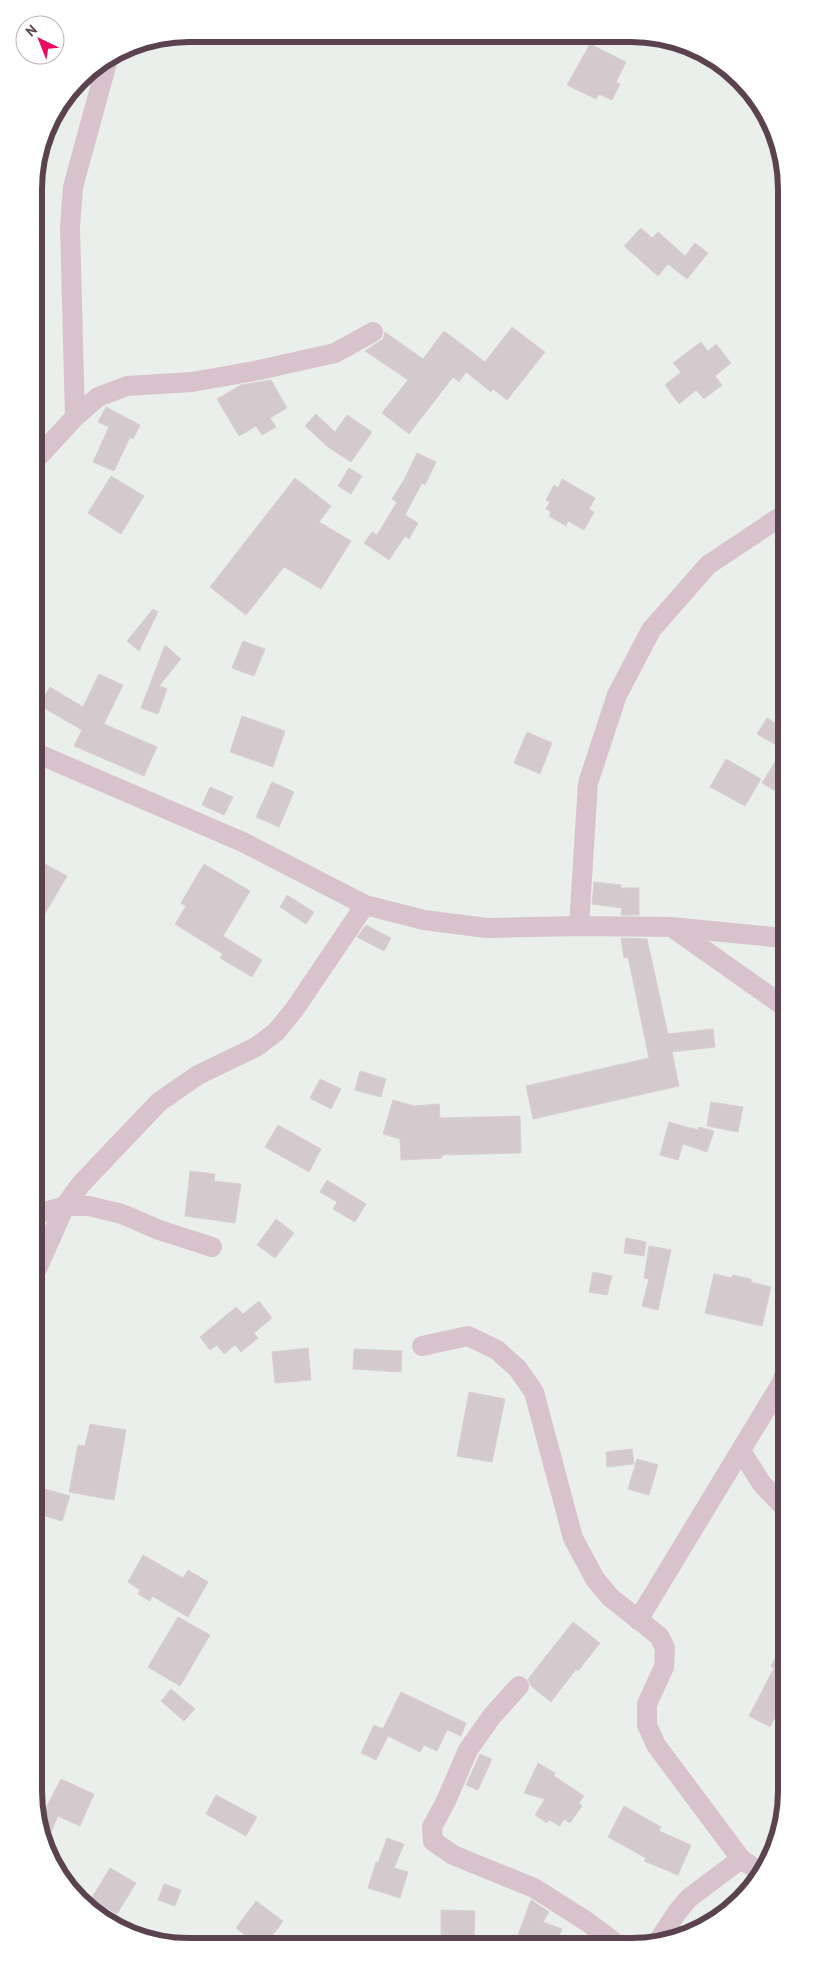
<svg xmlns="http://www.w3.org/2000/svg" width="821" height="1980" font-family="'PT Sans',sans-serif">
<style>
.building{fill:#d4cacd;stroke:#d8cfd1}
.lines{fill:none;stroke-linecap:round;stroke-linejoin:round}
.minor{stroke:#d8c3cd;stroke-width:20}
.rim{fill:none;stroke:#5a424e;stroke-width:6}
</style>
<rect width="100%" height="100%" fill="#ebefeb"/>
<!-- building -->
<path class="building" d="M590,44L626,62L616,82L620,84L612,100L599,94L596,99L567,85Z
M641,228L652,238L658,232L685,256L695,243L708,253L687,279L668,264L658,276L624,246Z
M512,327L545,352L507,400L493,389L491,392L466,372L459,382L453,377L409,434L382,413L408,380L365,351L383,339L385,332L423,359L444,331L485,362Z
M701,342L708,351L716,344L731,363L715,376L722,385L704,399L696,390L679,404L665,385L681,372L673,363Z
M271,380L287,408L270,418L276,427L262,435L256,426L239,436L217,399L241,385Z
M106,407L140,425L133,439L130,437L114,471L93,462L109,427L98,422Z
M316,414L335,432L347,415L372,432L351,462L328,447L305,426Z
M417,453L436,462L425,485L422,483L405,515L418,523L409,539L405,536L389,560L364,543L372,532L377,535L397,502L392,499L404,480Z
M349,468L362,476L351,494L338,486Z
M111,476L144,496L121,534L88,513Z
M295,478L331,506L319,522L351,541L321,589L284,567L246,615L210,587Z
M562,479L595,498L589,509L594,512L584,530L568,521L566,526L549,516L551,512L546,509L550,502L546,500L554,485L558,488Z
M153,609L158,612L139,651L127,641Z
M243,641L265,649L254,676L232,668Z
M165,645L181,659L159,686L167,689L158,714L141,708Z
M99,674L123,685L104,724L157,747L144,776L74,746L82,730L39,705L50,687L83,707Z
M242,716L285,731L273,767L230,752Z
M767,718L784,728V796L762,783L783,749L757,734Z
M527,732L552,743L540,774L514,763Z
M726,759L761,779L745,806L710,787Z
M272,782L294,792L279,827L256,817Z
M210,787L233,797L224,815L202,805Z
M36,859L67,876L36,929Z
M204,864L250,891L223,936L262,960L252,977L220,958L223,954L175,924L186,906L181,903Z
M594,882L621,885L620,888H639V915H621L622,908L592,904Z
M287,895L314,912L306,924L280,907Z
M366,925L391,938L384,951L357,937Z
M621,938L647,939L668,1034L713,1029L715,1047L672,1052L679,1086L533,1119L526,1086L649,1058L628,957L624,958Z
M360,1071L386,1079L381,1097L355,1090Z
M320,1079L341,1089L331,1109L310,1098Z
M393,1100L414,1106L439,1104L440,1118L520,1116L521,1153L442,1155V1158L401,1160L400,1139L383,1134Z
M711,1102L743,1107L738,1132L707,1126Z
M669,1122L698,1130L699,1127L714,1131L707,1152L683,1144L678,1160L660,1155Z
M278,1125L321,1149L309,1172L265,1147Z
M190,1171L215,1174L214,1181L241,1184L235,1223L185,1216Z
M327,1180L366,1204L355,1222L333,1209L337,1202L320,1192Z
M276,1219L294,1233L275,1258L257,1245Z
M626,1238L646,1242L644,1256L624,1253Z
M649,1246L671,1250L658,1310L642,1306L649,1279L644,1278Z
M593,1272L612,1276L607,1295L589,1292Z
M714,1274L732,1278V1275L751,1279V1282L771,1287L762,1326L705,1313Z
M259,1301L272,1318L254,1333L258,1338L241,1352L235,1345L224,1354L217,1345L210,1350L200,1337L236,1307L243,1314Z
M308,1348L311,1380L275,1383L272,1352Z
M354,1349L402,1351L401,1372L353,1369Z
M469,1392L505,1399L492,1462L457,1456Z
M90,1424L126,1430L114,1500L69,1492L78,1445L85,1446Z
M632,1449L634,1464L607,1467L606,1452Z
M637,1459L658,1465L649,1495L628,1489Z
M38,1487L70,1496L62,1521L38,1514Z
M143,1555L183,1578L188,1570L208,1582L188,1617L152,1596L150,1601L138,1594L140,1590L128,1582Z
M178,1617L210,1635L180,1686L148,1667Z
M573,1622L600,1643L578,1671L576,1669L551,1702L531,1686L528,1679Z
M786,1637L787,1695L770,1727L749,1716L774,1668L771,1666Z
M171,1689L195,1709L184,1721L161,1701Z
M401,1692L466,1723L461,1736L447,1730L437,1751L424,1745L420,1752L388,1736L376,1760L361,1753L374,1725L383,1729Z
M480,1754L492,1759L478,1790L466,1785Z
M538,1763L555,1773L554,1776L584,1796L579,1803L582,1806L570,1823L564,1819L560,1826L549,1820L547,1823L535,1815L545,1799L524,1793Z
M61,1779L94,1794L80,1826L58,1816L51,1832L39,1826V1821Z
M216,1795L257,1817L246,1836L206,1814Z
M624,1806L661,1827L659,1831L691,1845L678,1875L644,1861L646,1858L608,1837Z
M387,1838L404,1844L394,1868L408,1872L400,1898L368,1888L376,1862L378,1863Z
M110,1868L136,1883L117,1914L91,1899Z
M164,1884L181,1890L175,1906L158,1900Z
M531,1900L549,1912L543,1922L562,1929L557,1942H535L518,1935Z
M256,1901L283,1921L267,1943H240L246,1936L236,1928Z
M441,1910L475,1911L474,1942H441Z"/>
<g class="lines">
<!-- minor -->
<path class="minor" d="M75,417L70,227L73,187L108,59
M35,458L40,455L75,417L98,397L127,386L192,382L259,370L335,353L373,332
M36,753L245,843L365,905L424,920L487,928L579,926L671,927L784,938
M579,926L588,783L617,695L651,630L708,565L783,515
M673,928L785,1007
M37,1214L65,1206H89L122,1214L159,1230L212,1247
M37,1269L65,1206L81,1184L159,1102L198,1075L256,1047L276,1032L294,1010L365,905
M422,1346L468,1336L497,1350L518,1369L534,1392L573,1538L595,1579L610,1597L659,1636L665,1648L664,1667L647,1704V1725L656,1745L741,1859L762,1873
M741,1451L762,1484L786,1509
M638,1620L781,1384L786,1371
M519,1686L492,1716L468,1750L446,1801L432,1827L433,1841L453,1855L534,1888L586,1921L613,1941
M658,1941L678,1911L689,1898L741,1859"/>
</g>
<!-- crop -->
<path d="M0 0H821V1980H0ZM189 42H631A147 147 0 0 1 778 189V1791A147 147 0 0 1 631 1938H189A147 147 0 0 1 42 1791V189A147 147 0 0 1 189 42Z" fill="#fff" fill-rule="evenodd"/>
<path class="rim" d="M189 42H631A147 147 0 0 1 778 189V1791A147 147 0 0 1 631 1938H189A147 147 0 0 1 42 1791V189A147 147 0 0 1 189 42Z"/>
<!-- north arrow -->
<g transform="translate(40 40) rotate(317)"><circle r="24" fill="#ffffff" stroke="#bdb3b8"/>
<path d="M0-4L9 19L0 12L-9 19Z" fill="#eb0962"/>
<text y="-8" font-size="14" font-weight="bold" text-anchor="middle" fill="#5a424e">N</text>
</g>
</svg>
